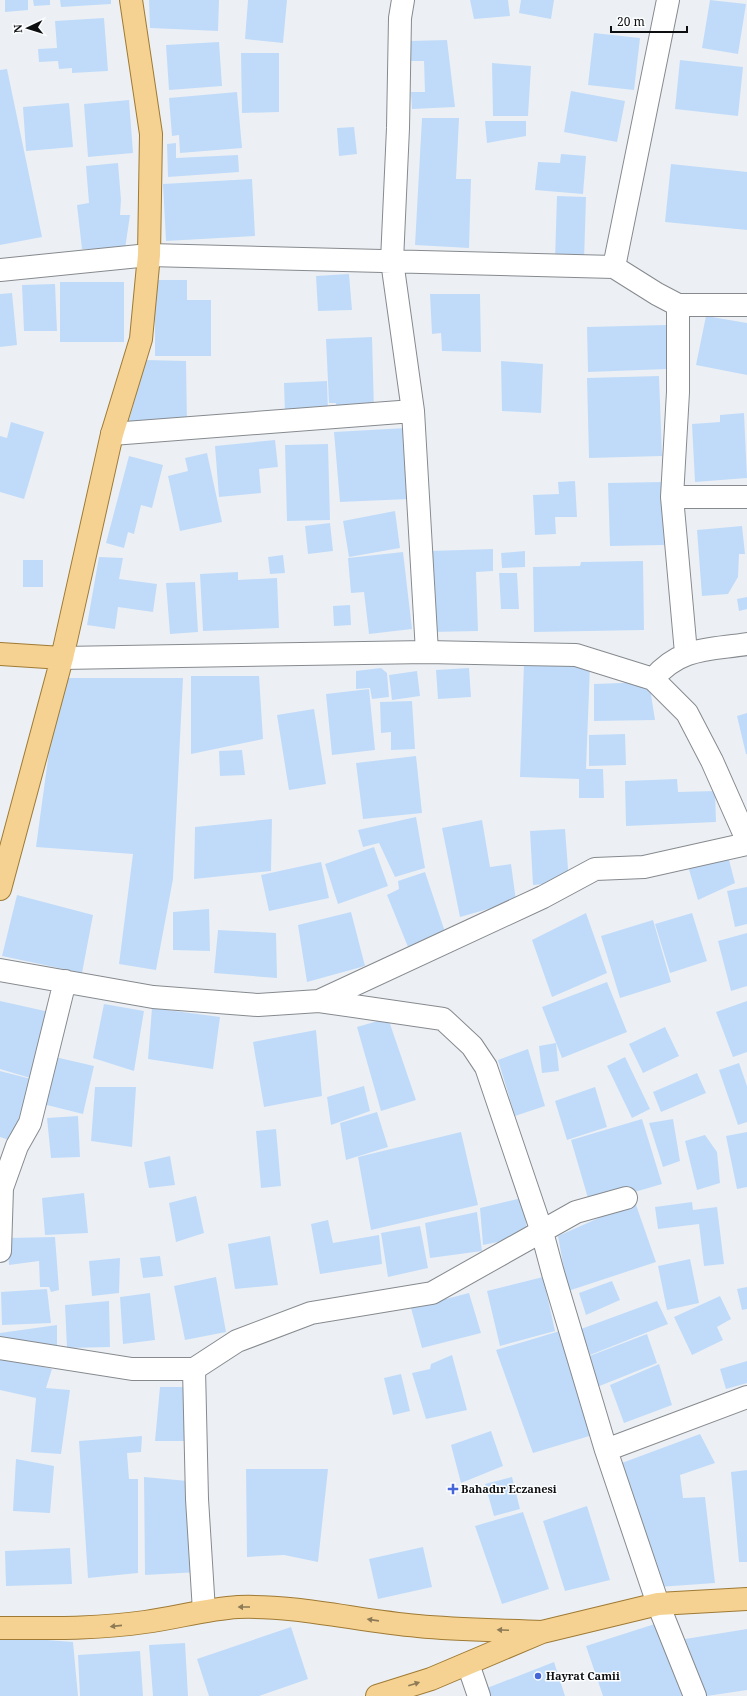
<svg xmlns="http://www.w3.org/2000/svg" width="747" height="1696" font-family="'Noto Serif',serif">
<style>
.building{fill:#c0dbf9}
.lines{fill:none;stroke-linecap:round;stroke-linejoin:round}
.minor-casing{stroke:#868a8e;stroke-width:24}
.major-casing{stroke:#9f7a34;stroke-width:24}
.minor{stroke:#fff;stroke-width:22}
.major{stroke:#f5d291;stroke-width:22}
.oneway{fill:#8d7a56}
.poi-dot{fill:#4566d9;stroke:#fbfdff;stroke-width:1.5}
.labels{text-anchor:middle;stroke-width:3;stroke-linejoin:round;paint-order:stroke}
.poi-label{font-size:11px;font-weight:bold;fill:#0d0e0f;stroke:#fbfdff;text-anchor:start}
</style>
<rect width="100%" height="100%" fill="#ecf0f4"/>
<!-- building -->
<path class="building" d="M5,0H28V10L5,12Z
M33,0H50V5L34,6Z
M60,0H111V4L61,7Z
M149,0H219L218,31L150,28Z
M248,0H287L283,43L245,39Z
M470,0H508L510,16L474,19Z
M521,0H554L551,19L519,13Z
M710,0L746,4L738,54L702,48Z
M104,18L108,71L72,73V68L59,69L58,61L39,62L38,49L57,48L55,21Z
M594,33L640,38L634,90L588,85Z
M447,40L455,107L412,109L411,92H425L424,61H410L409,41Z
M219,42L222,86L169,90L166,45Z
M241,53H279V112L242,113Z
M680,60L743,67L738,116L675,109Z
M492,63L531,66L528,116H493Z
M7,69L42,237L0,245V70Z
M571,91L625,101L617,142L564,132Z
M237,92L242,148L180,153L179,135L172,136L169,98Z
M129,100L133,153L88,157L84,104Z
M69,103L73,147L26,151L23,107Z
M422,118H459L456,179H471L469,248L415,245Z
M485,121H526V136L487,143Z
M354,127L357,154L339,156L337,128Z
M176,143V158L238,155L239,172L168,177L167,144Z
M561,154L586,156L583,194L535,190L538,162L560,163Z
M118,163L121,200L120,215H130L125,249H82L77,205L89,203L86,166Z
M671,164L747,172V230L665,222Z
M252,179L255,236L166,241L163,184Z
M557,196L586,197L584,261L555,260Z
M349,274L352,310L318,311L316,276Z
M155,280H187V300H211V356H155Z
M60,282H124V342H60Z
M55,284L57,331H24L22,285Z
M12,293L17,345L0,347V294Z
M430,294H480L481,352L442,351L441,333L432,334Z
M706,316L747,323V375L696,365Z
M666,325L667,369L588,372L587,327Z
M372,337L374,411L337,413L336,403H329L326,339Z
M146,360L186,361L187,425L127,427Z
M501,361L543,364L541,413L502,411Z
M659,376L662,456L589,458L587,378Z
M327,381L328,412L285,415L284,383Z
M744,413L747,478L695,482L692,424L720,422V415Z
M11,422L44,432L24,499L0,492V436L7,438Z
M406,428L409,499L340,502L334,432Z
M275,440L278,467L259,469L261,493L219,497L215,446Z
M328,444L330,520L287,521L285,445Z
M207,453L222,522L180,531L168,476L188,471L185,458Z
M129,456L163,465L152,508L141,505L134,534L128,532L124,548L106,543Z
M575,481L577,517H555L556,534L535,535L533,495L559,494L558,482Z
M663,482L664,545L610,546L608,483Z
M395,511L400,548L349,557L343,521Z
M330,523L333,551L308,554L305,526Z
M742,526L745,554H739L738,577L728,594L702,596L697,530Z
M493,549V571L476,572L478,631L432,632L429,551Z
M525,551V567L502,568L501,553Z
M403,552L412,629L369,634L364,592L351,593L348,558Z
M283,555L285,573L270,574L268,557Z
M99,557L123,558L119,579L157,584L153,612L118,607L115,629L87,625Z
M23,560H43V587H23Z
M643,561L644,630L534,632L533,567L580,566L581,562Z
M238,572V580L277,578L279,628L203,631L200,574Z
M499,573H517L519,609H501Z
M195,582L198,632L170,634L166,583Z
M747,597V609L739,611L737,599Z
M350,605L351,625L334,626L333,606Z
M524,663L590,666L586,769H603L604,798H579V779L520,777Z
M381,668L387,673L389,697L372,699L370,688L356,689V671Z
M469,668L471,697L438,699L436,670Z
M417,671L420,696L392,700L389,675Z
M191,676H259L263,739L191,754Z
M59,678H183L173,879L156,970L119,964L133,854L36,847Z
M649,682L655,720L594,721V684Z
M369,689L375,750L332,755L326,694Z
M412,701L415,749L391,750V732L381,733L380,702Z
M314,709L326,784L289,790L277,715Z
M747,713V754H746L737,716Z
M625,734L626,765L589,766V735Z
M242,750L245,775L220,776L219,751Z
M416,756L422,813L363,819L356,763Z
M677,779L678,792L715,791L716,822L626,826L625,781Z
M416,817L425,868L395,877L379,843L363,847L358,830Z
M272,819L271,871L194,879L195,827Z
M482,820L490,867L511,864L516,901L460,917L442,828Z
M565,829L569,882L533,885L530,831Z
M374,847L388,886L338,904L325,864Z
M728,856L735,883L698,900L688,866Z
M321,862L329,898L269,911L261,875Z
M425,872L445,932L408,947L387,895L399,889L398,881Z
M747,887V924L735,927L727,891Z
M17,895L93,915L82,973L2,956Z
M209,909L210,951L173,950V912Z
M351,912L365,966L307,982L298,925Z
M586,913L607,973L552,997L532,940Z
M692,913L707,961L670,973L655,924Z
M653,920L671,982L620,998L601,936Z
M218,930L276,933L277,978L214,973Z
M747,933V986L731,991L718,941Z
M607,982L627,1032L562,1058L542,1007Z
M0,1001L54,1013L37,1080L0,1069Z
M747,1001V1052L733,1057L716,1012Z
M104,1004L144,1011L134,1071L93,1058Z
M152,1008L220,1017L213,1069L148,1059Z
M388,1018L416,1100L381,1111L357,1027Z
M665,1027L679,1056L643,1073L629,1044Z
M316,1030L322,1096L264,1107L253,1042Z
M556,1043L559,1071L542,1073L539,1046Z
M528,1049L545,1106L515,1116L498,1060Z
M55,1057L94,1066L83,1114L43,1104Z
M625,1057L650,1109L632,1118L607,1066Z
M739,1063L747,1086V1122L738,1125L719,1070Z
M0,1071L31,1079L12,1141L0,1137Z
M697,1073L706,1093L661,1112L653,1092Z
M364,1086L370,1111L331,1125L327,1097Z
M95,1087H136L132,1147L91,1141Z
M595,1087L607,1127L567,1140L555,1101Z
M377,1112L388,1147L346,1160L340,1123Z
M78,1116L80,1157L51,1158L47,1118Z
M642,1119L662,1184L590,1205L571,1140Z
M673,1119L680,1161L663,1167L649,1123Z
M276,1129L281,1186L261,1188L256,1131Z
M461,1132L478,1205L371,1230L358,1157Z
M747,1132V1187L737,1189L726,1136Z
M705,1135L717,1152L720,1183L697,1190L685,1141Z
M170,1156L175,1185L149,1188L144,1162Z
M84,1193L88,1233L45,1235L42,1198Z
M196,1196L204,1233L176,1242L169,1203Z
M522,1198L528,1236L483,1245L480,1208Z
M635,1202L656,1262L568,1291L558,1236Z
M692,1202L693,1210L717,1207L724,1264L704,1266L699,1224L658,1229L655,1207Z
M477,1212L482,1251L430,1258L425,1223Z
M328,1220L333,1243L379,1235L382,1264L320,1274L311,1224Z
M420,1226L428,1268L388,1277L381,1233Z
M270,1236L278,1285L235,1289L228,1244Z
M55,1237L59,1290L51,1292L49,1287H40L39,1261L9,1265L7,1238Z
M160,1256L163,1276L143,1278L140,1258Z
M120,1258L119,1293L92,1296L89,1261Z
M690,1259L699,1303L667,1310L658,1266Z
M216,1277L226,1332L185,1340L174,1286Z
M543,1277L555,1331L500,1346L487,1291Z
M612,1281L620,1300L586,1315L579,1293Z
M747,1287V1309L742,1310L737,1289Z
M47,1289L51,1323L2,1325L1,1292Z
M150,1293L155,1340L123,1344L120,1297Z
M469,1293L481,1333L422,1348L411,1308Z
M720,1296L731,1319L717,1327L723,1340L692,1355L674,1317Z
M109,1301L110,1347L67,1348L65,1305Z
M657,1301L668,1324L590,1355L581,1329Z
M57,1325V1353L0,1345V1333Z
M563,1330L596,1434L533,1453L496,1350Z
M647,1334L657,1363L597,1387L587,1357Z
M452,1355L467,1410L426,1419L412,1373L430,1369L431,1364Z
M0,1356L52,1369L46,1388L70,1390L61,1454L31,1452L36,1398L0,1390Z
M747,1361V1383L726,1389L720,1369Z
M659,1364L672,1405L624,1423L610,1385Z
M401,1374L410,1411L393,1415L384,1378Z
M160,1387H187L184,1441H155Z
M491,1431L503,1466L461,1483L451,1445Z
M700,1434L715,1463L680,1475L683,1498L705,1497L715,1583L658,1587L619,1464Z
M142,1436L141,1452L127,1453L129,1479H138V1573L88,1578L79,1441Z
M16,1459L54,1466L50,1513L13,1511Z
M246,1469H328L318,1562L284,1555L247,1557Z
M747,1470V1562H739L731,1472Z
M144,1477L188,1481L199,1572L145,1575Z
M512,1477L520,1509L494,1516L485,1484Z
M587,1506L610,1580L565,1591L543,1521Z
M523,1512L549,1589L502,1604L475,1526Z
M423,1547L432,1587L378,1599L369,1559Z
M70,1548L72,1584L6,1586L5,1551Z
M658,1623L682,1696H603L586,1646Z
M291,1627L308,1679L259,1696H209L197,1659Z
M747,1629V1690L707,1696L685,1639Z
M0,1638H20L73,1642L78,1696H0Z
M185,1643L188,1696H153L149,1645Z
M140,1651L143,1696H80L78,1655Z
M554,1662L565,1696H484L482,1690Z"/>
<g class="lines">
<!-- minor casing -->
<g class="minor-casing">
<path id="minor" d="M403,0L400,18L398,128L392,261L413,411L427,652
M614,267L668,0
M0,270L149,255L614,267L657,294L678,305V392L672,497L686,653
M678,305H747
M112,434L413,411
M672,497H747
M62,658L427,652L576,655L653,679L687,713L712,761L747,840
M653,679C680,647 708,650 747,644
M0,970L153,997L258,1005L319,1001L443,1019L472,1046L486,1067L542,1232L553,1273L606,1450L658,1604L695,1696
M319,1001L543,897L595,869L644,867L747,844
M0,1251L2,1188L17,1146L30,1123L65,981
M0,1348L132,1369H194L237,1341L311,1313L432,1293L576,1212L626,1198
M194,1369L197,1499L204,1611
M606,1450L747,1397
M468,1664L479,1696"/>
</g>
<!-- major casing -->
<g class="major-casing">
<path id="major" d="M0,654L62,658
M0,889L62,658L112,434L141,339L149,255L151,134L131,0
M0,1628C49,1628 97,1629 145,1622C176,1618 206,1609 238,1607C299,1605 358,1621 418,1626C459,1630 501,1630 542,1632
M377,1696L431,1679L542,1632L658,1604L747,1599"/>
</g>
<!-- minor -->
<use href="#minor" class="minor"/>
<!-- major -->
<use href="#major" class="major"/>
</g>
<!-- one-way arrows -->
<defs><path id="oneway-solid" d="M-6-.8H1V-3.2L6.5 0L1 3.2V.8H-6Z"/></defs>
<g class="oneway">
<use href="#oneway-solid" transform="translate(244 1607) rotate(-180)"/>
<use href="#oneway-solid" transform="translate(373 1620) rotate(-172)"/>
<use href="#oneway-solid" transform="translate(116 1626) rotate(174)"/>
<use href="#oneway-solid" transform="translate(503 1630) rotate(-177)"/>
<use href="#oneway-solid" transform="translate(414 1684) rotate(-18)"/>
</g>
<!-- markers -->
<g class="poi-dot">
<path d="M451 1483h4v4h4v4h-4v4h-4v-4h-4v-4h4z"/>
<circle cx="538" cy="1676" r="4"/>
</g>
<g class="labels">
<!-- poi labels -->
<g class="poi-label">
<text x="461" y="1493">Bahadır Eczanesi</text>
<text x="546" y="1680">Hayrat Camii</text>
</g>
</g>
<!-- north arrow -->
<g transform="translate(28 28) rotate(266)" stroke="#fbfdff" stroke-width="3" paint-order="stroke">
<path d="M0-3L7 15L0 10L-7 15Z" fill="#0d0e0f"/>
<text y="-6" font-size="11" font-weight="bold" text-anchor="middle" fill="#0d0e0f">N</text>
</g>
<!-- scale -->
<path d="M611 26v6h76v-6" fill="none" stroke="#0d0e0f" stroke-width="2"/>
<text x="617" y="26" font-size="12" fill="#0d0e0f" stroke="#fbfdff" stroke-width="3" paint-order="stroke">20 m</text>
</svg>
